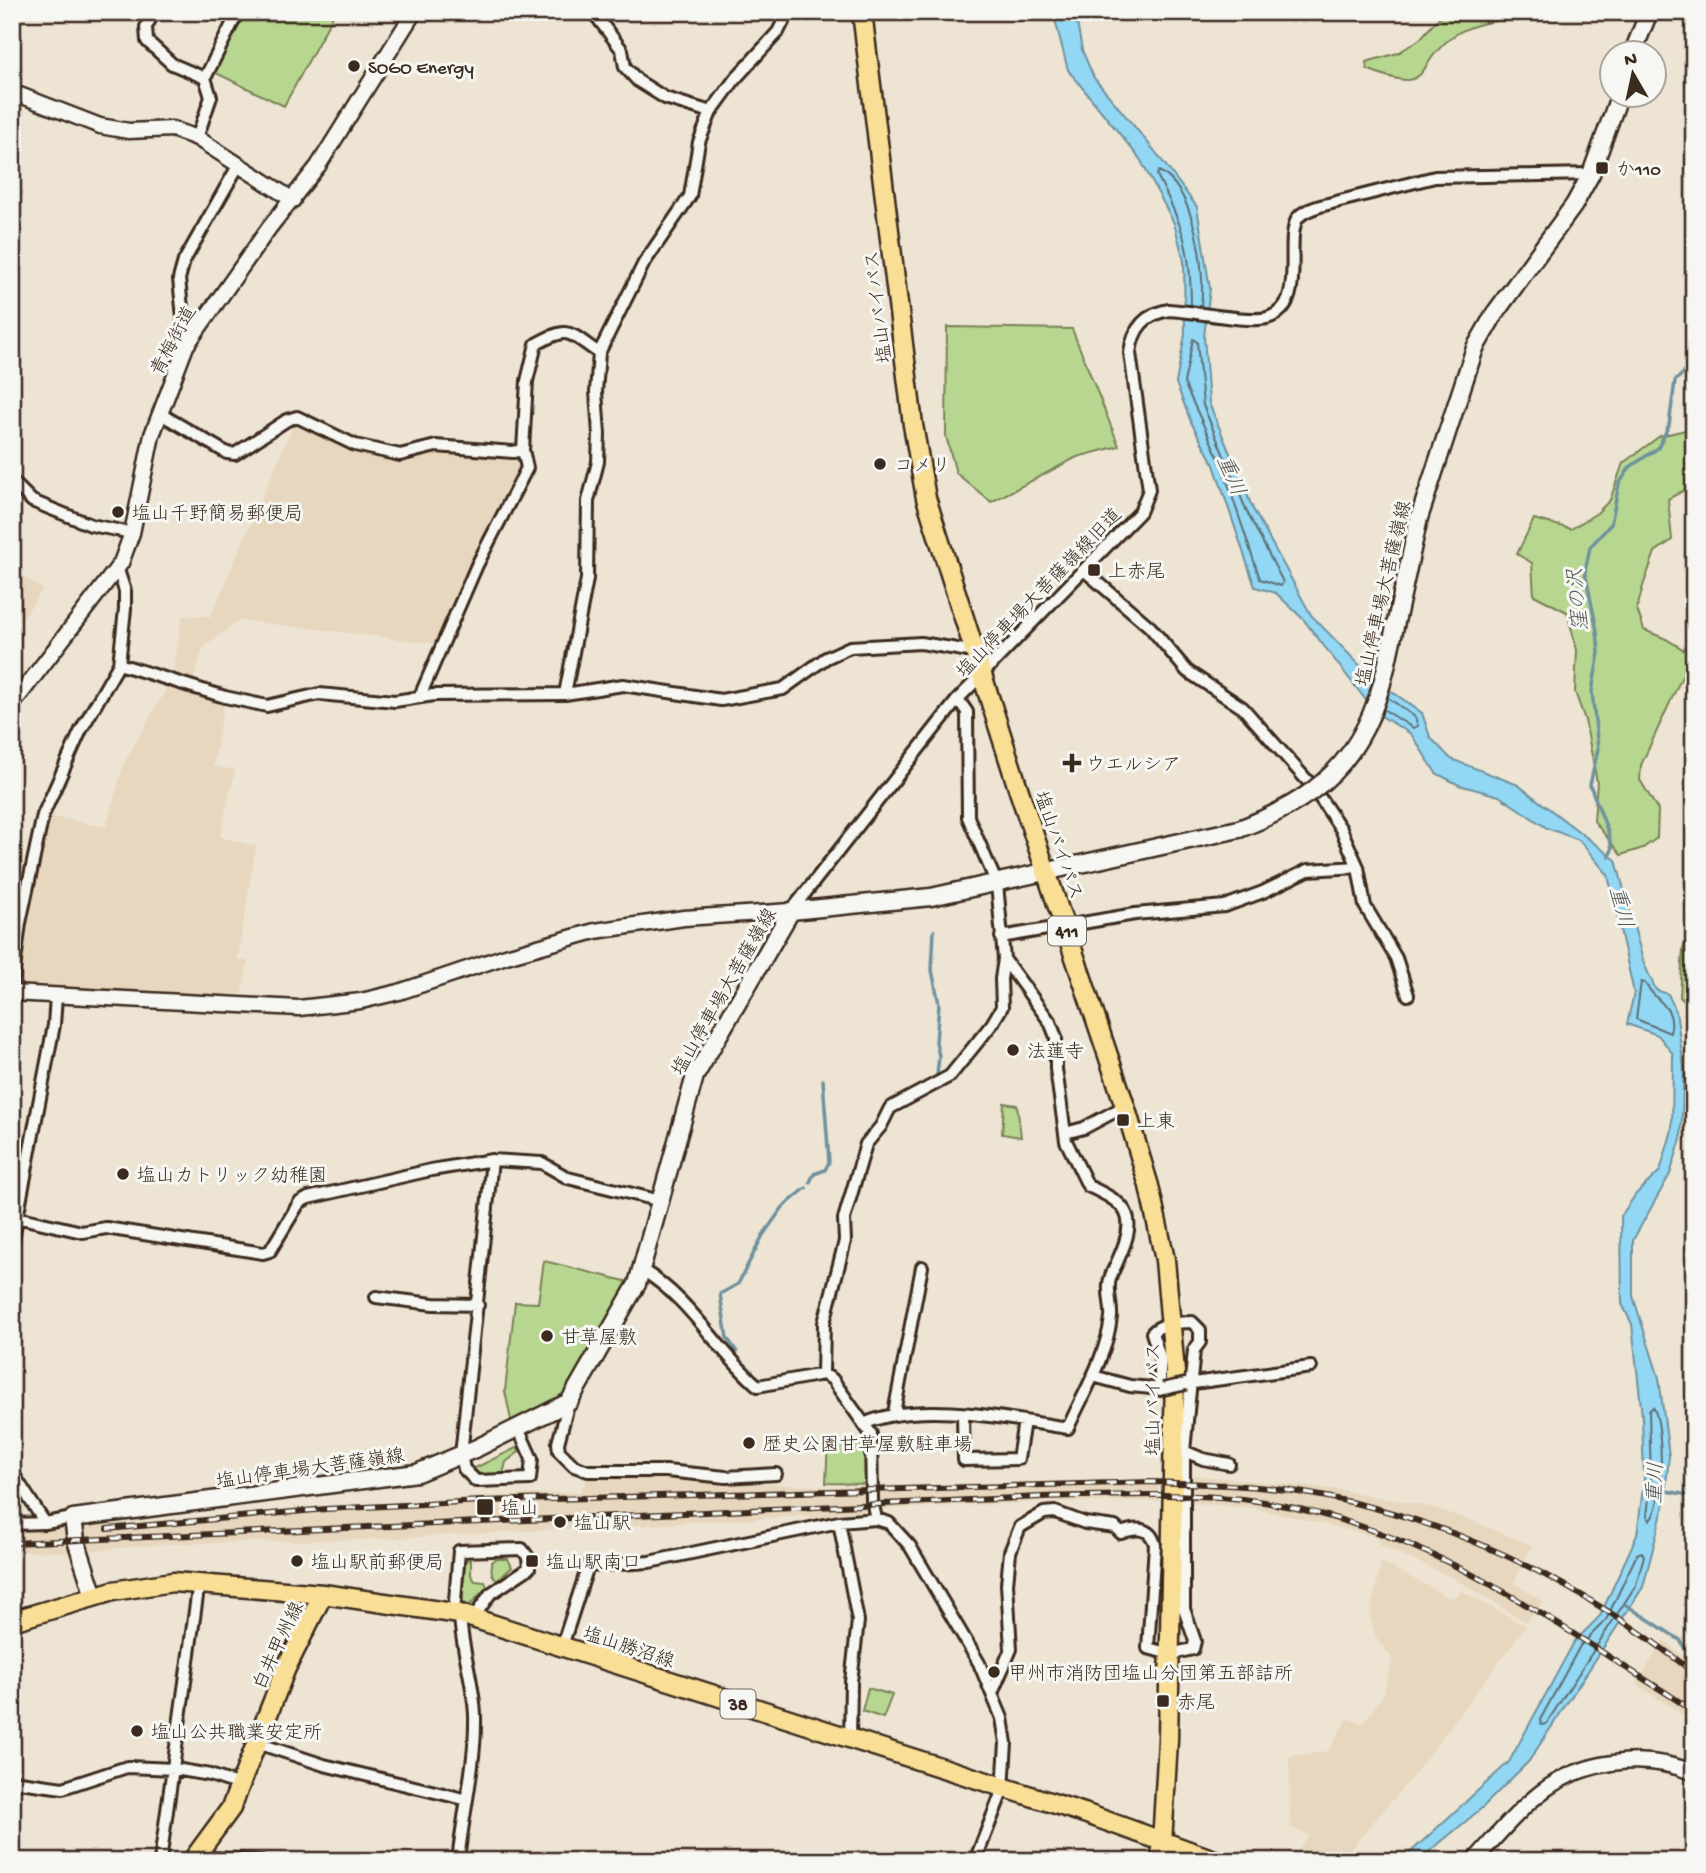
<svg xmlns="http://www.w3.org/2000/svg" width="1706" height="1873" font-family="'Gochi Hand','Klee One',sans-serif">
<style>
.built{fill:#e7d7be}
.green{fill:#b7d790;stroke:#798057;stroke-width:2}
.water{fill:#92d7f4;stroke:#6f929e;stroke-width:2}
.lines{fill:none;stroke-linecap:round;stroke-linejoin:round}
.shore{stroke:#5e6f74;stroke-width:2}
.stream{stroke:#6f929e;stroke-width:3.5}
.minor-casing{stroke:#3b2a1e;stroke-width:16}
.tertiary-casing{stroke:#3b2a1e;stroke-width:19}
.secondary-casing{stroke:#3b2a1e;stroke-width:21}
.primary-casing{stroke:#3b2a1e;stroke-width:23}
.trunk-casing{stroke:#3b2a1e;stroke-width:23}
.minor{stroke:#f6f6f2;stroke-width:10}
.tertiary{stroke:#f6f6f2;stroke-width:14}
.secondary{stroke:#f6f6f2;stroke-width:16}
.primary{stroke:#f9df96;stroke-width:18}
.trunk{stroke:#f9df96;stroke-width:18}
.rail-casing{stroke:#3b2a1e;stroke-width:6}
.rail{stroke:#f6f6f2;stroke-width:3.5;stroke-dasharray:10;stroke-linecap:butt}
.minor-bridge-casing{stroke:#3b2a1e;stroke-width:16;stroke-linecap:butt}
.secondary-bridge-casing{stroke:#3b2a1e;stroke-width:21;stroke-linecap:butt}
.minor-bridge{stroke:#f6f6f2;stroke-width:10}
.secondary-bridge{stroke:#f6f6f2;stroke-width:16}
.poi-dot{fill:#3b2a1e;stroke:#f6f6f2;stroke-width:2.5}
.labels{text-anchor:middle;stroke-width:6;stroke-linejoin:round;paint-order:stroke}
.shield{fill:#f6f6f2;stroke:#73675e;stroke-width:2}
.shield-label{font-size:18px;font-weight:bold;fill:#3b2a1e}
.poi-label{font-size:19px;fill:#3b2a1e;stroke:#f6f6f2;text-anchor:start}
.street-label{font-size:19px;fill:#3b2a1e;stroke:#f6f6f2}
.water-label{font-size:21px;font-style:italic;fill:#515554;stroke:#f6f6f2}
</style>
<rect width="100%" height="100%" fill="#ede4d3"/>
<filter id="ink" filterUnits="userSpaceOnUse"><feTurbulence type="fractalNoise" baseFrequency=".0143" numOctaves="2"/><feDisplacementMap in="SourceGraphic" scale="14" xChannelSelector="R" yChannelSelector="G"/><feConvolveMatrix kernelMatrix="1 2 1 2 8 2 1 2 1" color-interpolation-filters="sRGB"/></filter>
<g filter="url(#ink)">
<!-- built -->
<path class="built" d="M297,417L355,445L400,455L436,446L513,452L527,468L440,644L239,620L202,649L192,687L225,697L213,766L235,770L220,837L256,846L237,960L248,961L242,994L63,997L12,985L43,815L106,827L124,763L172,679L182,616H211Z
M12,570L43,589L12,633Z
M1192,1475L1341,1490L1431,1507L1477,1523L1532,1546L1514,1583L1544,1602L1526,1622L1455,1579L1380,1545L1378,1537L1254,1508L1192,1503Z
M589,1476L836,1487L1158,1479L1159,1501L1041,1502L887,1509L839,1513L815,1522L810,1516L380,1539L163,1544L77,1552L12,1551V1532L441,1499L580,1492Z
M1381,1562L1452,1599L1462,1591L1526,1626L1413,1776L1340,1861H1301L1300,1847L1309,1836L1290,1827L1289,1757L1328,1751L1347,1719L1363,1723L1384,1694L1392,1658L1376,1638L1370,1615Z
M1664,1640L1694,1667V1722L1636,1684Z"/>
<!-- green -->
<path class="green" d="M238,12H335L284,106L210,70Z
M1444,12H1535C1511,21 1477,20 1455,35C1410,66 1437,97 1367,69L1366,62L1398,53L1420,39Z
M947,327L1072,329L1119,446L1077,457L991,502L956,473L946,436Z
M1694,428V485L1668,499L1672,540L1655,552L1643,586L1637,609L1644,630L1666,639L1692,655L1641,765L1640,780L1658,810L1657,838L1643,848L1621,855L1594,821L1597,782L1585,720L1575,692L1577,650L1567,612L1534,595L1532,563L1517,554L1534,519L1571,529L1597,513L1610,500L1623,463L1660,436Z
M1694,922V1011L1680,997L1683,948Z
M1004,1103L1017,1105L1021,1137L1002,1134Z
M544,1261L637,1284L575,1393L513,1430L505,1391L515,1302L538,1303Z
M828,1441L866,1445L868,1484L826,1483Z
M518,1447L519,1452L506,1462L503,1474L477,1476L473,1469Z
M495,1559H508L512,1567L497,1581L492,1574L491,1562Z
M471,1560V1575L475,1581L485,1582L487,1587L470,1605L463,1603V1561Z
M868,1688L892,1695L883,1718L862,1711Z"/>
<!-- water -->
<path class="water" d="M1053,12H1075L1082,50L1094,78L1154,150L1197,207L1210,289L1204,336L1209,403L1253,509L1311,615L1370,676L1422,713L1430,737L1451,759L1518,785L1616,860L1644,964L1656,990L1668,994L1676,1011L1684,1068L1681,1139L1670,1174L1633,1240V1296L1659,1378L1669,1456L1664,1505L1643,1587L1529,1761L1483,1807L1418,1861H1401L1509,1762L1574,1642L1600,1616L1637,1535L1644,1480L1642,1416L1632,1324L1622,1304L1621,1216L1636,1194L1660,1171L1672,1130L1673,1054L1658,1035L1627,1024L1634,993L1608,875L1579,840L1547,828L1499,796L1459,785L1436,773L1411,734L1376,713L1303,619L1276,593L1255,587L1214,465L1191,422L1176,383L1185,334L1184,261L1174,223L1140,159L1068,70Z"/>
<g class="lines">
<!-- shore -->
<path class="shore" d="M1191,305C1191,248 1183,226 1157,175L1159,171C1195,189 1206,270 1201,307
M1193,339L1197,342L1203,405L1247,512L1283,582L1281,586L1260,579L1221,463L1184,383Z
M1383,709L1413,728L1418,726L1415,717L1387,697
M1641,982L1645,983C1655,1002 1677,1006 1670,1033L1636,1019Z
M1653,1407C1664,1423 1664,1507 1650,1520L1647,1516L1651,1480L1649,1411Z
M1642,1552L1644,1556L1636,1585L1546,1724L1541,1725L1540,1720L1580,1646L1606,1620L1637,1554Z"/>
<!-- stream -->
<path class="stream" d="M1609,857L1612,849L1608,832L1590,785L1598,749L1592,691L1599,653L1597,631L1585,572L1590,547L1611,524L1619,484L1630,467L1658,448L1669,425L1675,381L1694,363
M934,931L932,970L939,1004L936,1042L939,1056L937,1075
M810,1182L814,1174L825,1170L829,1162L823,1080
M737,1352L727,1338L720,1294L738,1284L763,1235L783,1207L806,1188
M1661,1490L1694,1496
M1626,1605L1680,1640L1694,1664"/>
<!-- minor casing -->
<g class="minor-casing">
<path id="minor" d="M154,12L146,27L147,41L172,64L205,78L211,97L197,138
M593,12L622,50L625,67L638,81L665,98L711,112
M205,78L238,12
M186,346L179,279L184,261L238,166
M159,413L227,453L235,454L287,420L297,417L355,445L400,455L436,446L513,452L523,450
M12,481L32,501L91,525L132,533
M1085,571L1150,627L1187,671L1243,708L1312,786L1341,829L1358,867L1365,906L1396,958L1408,995
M119,664L225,697L267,706L319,694L395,701L434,695L565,694L623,685L721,700L783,689L826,658L850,647L921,643L975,652
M565,694L587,579L588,501L598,462L599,434L596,392L599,353L644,263L690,196L699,142L711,112L735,79L778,32L788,12
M420,696L477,565L527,468L523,450L527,381L536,344C570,325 568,332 599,353
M791,911L958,699L1140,512L1149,490L1130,353C1133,328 1145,314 1169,310C1192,311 1248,323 1267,318C1308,306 1284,245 1297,219C1302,211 1312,209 1320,206L1435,177L1591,174
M1001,937L1135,914L1225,906L1263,892L1308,870L1358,867
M12,985L20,923L43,815L81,730L119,664L125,609V591L118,570
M1065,1133L1084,1128L1125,1106
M492,1160L461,1455L464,1469L476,1481L530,1479L532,1459L518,1428
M12,1216L82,1232L106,1228L263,1253L270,1251L299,1203L308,1198L431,1170L492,1160L542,1163L568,1178L661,1201
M12,1244L54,1025L56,996
M642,1270C691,1299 716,1350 758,1386L823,1374L832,1379L871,1434L872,1500L876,1519
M376,1297L433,1304L478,1305
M823,1374L824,1323L845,1241L844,1219L866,1144L881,1126L890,1108L950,1076L992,1024L1002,1007L1001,979L1004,959
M1093,1376L1130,1386L1163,1389
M1186,1384L1311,1367
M1160,1390V1357L1152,1333C1162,1322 1178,1323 1192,1322L1200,1330V1342L1194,1350L1184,1451L1203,1459L1229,1464
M569,1402L558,1443L559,1451L574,1466L588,1471H666L726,1477L776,1474
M894,1413L922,1267
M963,1416L964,1460L1018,1459L1024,1421
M866,1423C921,1400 1009,1419 1068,1428C1083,1394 1107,1356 1111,1317C1112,1307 1108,1296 1109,1285C1109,1276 1115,1268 1118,1260C1138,1216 1130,1205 1088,1186L1066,1141L1056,1069V1037L1050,1022L1004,959L997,884L968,817L967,712L958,699
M12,1472L45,1523
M839,1522L858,1621L851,1682L850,1741
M12,1524L45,1523L73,1518
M454,1613L459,1551L522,1549L528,1557L529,1568L490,1594L474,1617
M562,1646L588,1566L649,1562L839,1522L876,1519L889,1523L910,1546L979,1663L1002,1718L1006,1743L1003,1789L975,1861
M993,1691L1011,1649L1007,1584L1010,1552L1020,1527L1044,1513L1055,1512L1085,1523L1115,1527L1121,1533C1136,1527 1151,1527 1155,1545L1148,1648L1170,1654L1193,1649L1195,1641L1184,1609V1451
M257,1743L324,1765L464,1799
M12,1781L63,1788L127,1767L175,1769L210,1775L240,1785
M195,1857L260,1861
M160,1861L199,1582
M458,1861C463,1813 476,1763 475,1716C474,1681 461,1649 460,1614"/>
</g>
<!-- tertiary casing -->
<g class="tertiary-casing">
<path id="tertiary" d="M12,92L100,126L129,131L172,129L197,138L293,200
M12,705L121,563L132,533L152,435L186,346L269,228L318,166L414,12
M12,993L299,1008L361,1001L399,992L506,956L595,931L684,918L791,911
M1474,1861C1495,1838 1515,1813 1539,1794C1581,1760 1644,1752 1694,1773"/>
</g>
<!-- secondary casing -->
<g class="secondary-casing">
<path id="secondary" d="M1633,52L1649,12
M1390,649L1419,518L1475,348L1495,313L1574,205L1591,174L1620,94
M94,1596L76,1540L73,1518L417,1473L477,1448L569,1402L637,1284L695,1076L791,911L931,897L1239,829"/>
</g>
<!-- primary casing -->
<g class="primary-casing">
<path id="primary" d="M12,1621L113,1591L173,1582L323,1594L460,1614L1084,1813L1217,1861
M192,1861L231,1808L286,1668L323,1594"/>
</g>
<!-- trunk casing -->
<g class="trunk-casing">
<path id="trunk" d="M862,12L913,425L926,498L1017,785L1125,1106L1149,1186L1165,1260L1175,1372L1168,1740L1161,1861"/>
</g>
<!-- minor -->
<use href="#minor" class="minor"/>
<!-- tertiary -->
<use href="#tertiary" class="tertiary"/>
<!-- secondary -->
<use href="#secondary" class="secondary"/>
<!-- primary -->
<use href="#primary" class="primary"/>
<!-- trunk -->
<use href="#trunk" class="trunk"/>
<!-- rail casing -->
<g class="rail-casing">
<path id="rail" d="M107,1529L326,1509L482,1501L1152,1482C1197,1484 1242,1484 1285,1490C1437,1511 1575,1578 1694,1673
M12,1543L1040,1497C1107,1496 1175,1492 1242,1499C1378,1515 1492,1580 1605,1654C1634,1674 1666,1691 1694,1712"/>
</g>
<!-- rail -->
<use href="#rail" class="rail"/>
<!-- minor-bridge casing -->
<g class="minor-bridge-casing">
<path id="minor-bridge" d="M1163,1389L1186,1384"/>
</g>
<!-- secondary-bridge casing -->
<g class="secondary-bridge-casing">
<path id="secondary-bridge" d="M1239,829C1333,793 1371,747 1390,649"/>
</g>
<!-- minor-bridge -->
<use href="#minor-bridge" class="minor-bridge"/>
<!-- secondary-bridge -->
<use href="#secondary-bridge" class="secondary-bridge"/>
</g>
</g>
<!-- markers -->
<g class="poi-dot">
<circle cx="354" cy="66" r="7"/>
<rect x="1595" y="161" width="14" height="14" rx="3.5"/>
<circle cx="880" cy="464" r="7"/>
<circle cx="118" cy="512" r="7"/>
<rect x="1087" y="563" width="14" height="14" rx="3.5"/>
<path d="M1068.5 752.5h7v7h7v7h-7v7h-7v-7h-7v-7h7z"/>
<circle cx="1013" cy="1050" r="7"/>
<rect x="1116" y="1113" width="14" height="14" rx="3.5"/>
<circle cx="123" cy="1174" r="7"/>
<circle cx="547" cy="1336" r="7"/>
<circle cx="749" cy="1443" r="7"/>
<rect x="476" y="1498" width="18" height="18" rx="3.5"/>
<circle cx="560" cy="1522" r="7"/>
<circle cx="297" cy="1561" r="7"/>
<rect x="525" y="1554" width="14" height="14" rx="3.5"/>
<circle cx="994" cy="1672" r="7"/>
<rect x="1156" y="1694" width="14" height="14" rx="3.5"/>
<circle cx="137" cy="1731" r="7"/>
</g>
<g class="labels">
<!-- shield labels -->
<g class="shield">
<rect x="1048" y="916.5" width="38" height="29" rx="5"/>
<rect x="720.5" y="1689.5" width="35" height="29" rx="5"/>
</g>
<g class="shield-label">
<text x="1067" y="937">411</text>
<text x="738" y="1710">38</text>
</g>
<!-- poi labels -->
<g class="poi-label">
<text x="368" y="73">SOGO Energy</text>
<text x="1616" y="175">か110</text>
<text x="894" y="471">コメリ</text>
<text x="132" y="519">塩山千野簡易郵便局</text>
<text x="1108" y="577">上赤尾</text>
<text x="1086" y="770">ウエルシア</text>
<text x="1027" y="1057">法蓮寺</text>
<text x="1137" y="1127">上東</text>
<text x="137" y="1181">塩山カトリック幼稚園</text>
<text x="561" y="1343">甘草屋敷</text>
<text x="763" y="1450">歴史公園甘草屋敷駐車場</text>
<text x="501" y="1514">塩山</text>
<text x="574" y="1529">塩山駅</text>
<text x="311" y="1568">塩山駅前郵便局</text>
<text x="546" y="1568">塩山駅南口</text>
<text x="1008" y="1679">甲州市消防団塩山分団第五部詰所</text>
<text x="1177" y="1708">赤尾</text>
<text x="151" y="1738">塩山公共職業安定所</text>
</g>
<!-- street labels -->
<g class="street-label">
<text transform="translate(877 307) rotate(-97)" y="7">塩山バイパス</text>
<text transform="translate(172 340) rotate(-62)" y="7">青梅街道</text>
<text transform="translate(1038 592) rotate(-46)" y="7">塩山停車場大菩薩嶺線旧道</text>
<text transform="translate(1382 593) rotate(-77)" y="7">塩山停車場大菩薩嶺線</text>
<text transform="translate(1060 845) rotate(71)" y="7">塩山バイパス</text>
<text transform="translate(723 991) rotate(-60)" y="7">塩山停車場大菩薩嶺線</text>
<text transform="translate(1152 1399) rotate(-90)" y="7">塩山バイパス</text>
<text transform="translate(310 1467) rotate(-8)" y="7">塩山停車場大菩薩嶺線</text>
<text transform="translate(277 1645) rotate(-65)" y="7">白井甲州線</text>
<text transform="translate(629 1646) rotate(18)" y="7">塩山勝沼線</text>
</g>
<!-- water labels -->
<g class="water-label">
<text transform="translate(1232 475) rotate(67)" y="7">重川</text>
<text transform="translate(1577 600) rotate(-96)" y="7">窪の沢</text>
<text transform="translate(1622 907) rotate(76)" y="7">重川</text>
<text transform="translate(1654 1483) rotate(-87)" y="7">重川</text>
</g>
</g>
<!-- margin -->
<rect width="1706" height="1873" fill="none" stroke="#f6f6f2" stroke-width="42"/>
<rect x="21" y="21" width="1664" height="1831" fill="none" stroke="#3b2a1e" stroke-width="2.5" filter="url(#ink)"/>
<!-- north arrow -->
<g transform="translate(1633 74) rotate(351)"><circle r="33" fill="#f6f6f2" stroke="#aba49d" stroke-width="2"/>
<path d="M0-5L12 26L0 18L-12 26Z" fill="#3b2a1e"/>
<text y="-10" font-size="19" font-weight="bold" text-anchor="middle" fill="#3b2a1e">N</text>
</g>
</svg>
